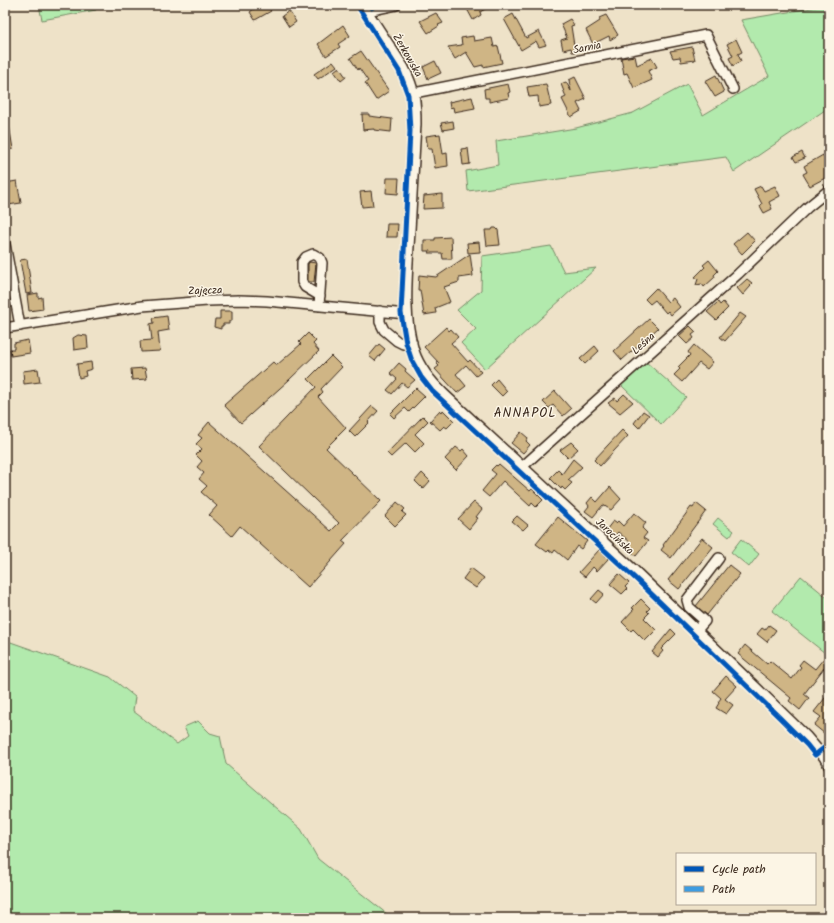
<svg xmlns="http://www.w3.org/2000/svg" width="834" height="923" font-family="Kalam,sans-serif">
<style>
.green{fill:#b2eaad;stroke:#768a66}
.building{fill:#cfb585;stroke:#3b2a1e}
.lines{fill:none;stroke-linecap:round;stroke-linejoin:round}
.minor-casing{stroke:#3b2a1e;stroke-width:12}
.minor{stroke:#fcf5e5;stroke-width:9}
.quiet{stroke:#3f9ce0;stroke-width:4;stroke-dasharray:8 4;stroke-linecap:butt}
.cycleway-casing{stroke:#fcf5e5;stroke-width:8}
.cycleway{stroke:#0057b8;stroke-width:5}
.labels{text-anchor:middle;stroke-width:3;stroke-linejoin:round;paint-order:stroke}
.street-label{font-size:11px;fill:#3b2a1e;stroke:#fcf5e5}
.quarter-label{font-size:13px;letter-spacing:1px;fill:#3b2a1e;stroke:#fcf5e5}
</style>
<rect width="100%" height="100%" fill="#eee2c8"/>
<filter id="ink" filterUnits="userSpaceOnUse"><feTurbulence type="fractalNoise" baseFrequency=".025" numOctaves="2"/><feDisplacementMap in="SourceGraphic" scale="8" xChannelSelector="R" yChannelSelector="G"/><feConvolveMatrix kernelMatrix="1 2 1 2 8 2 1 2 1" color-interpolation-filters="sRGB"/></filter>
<g filter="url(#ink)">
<!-- green -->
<path class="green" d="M39,5H95L96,10L42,20Z
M829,5V116L825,110L734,172L726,157L468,191L466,171L498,165L496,141L576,128L633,113L687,84L703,115L769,76L741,20Z
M551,246L564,272L596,268L485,369L461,343L476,329L457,310L481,290L482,256Z
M646,362L686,397L661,424L621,385Z
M718,518L734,531L729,537L713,524Z
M741,539L759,554L749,567L731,552Z
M801,576L829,599V648L825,653L772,611Z
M5,640L110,677L135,697L133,711L177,744L188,736L184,727L198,721L210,733L220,736L226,764L301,829L318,859L392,918H5Z"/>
<!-- building -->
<path class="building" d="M253,5H267L271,11L255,20L250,12L255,8Z
M474,5H492L480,12L481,15L473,20L467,9Z
M289,11L296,22L289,27L282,16Z
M436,13L443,23L438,25L439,26L428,33L420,21Z
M513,14L526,38L539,31L546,45L539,47L536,41L521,50L504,19Z
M606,15L618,35L610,40L609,36L593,44L586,30L600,21L599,18Z
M570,19L574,25L571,26L575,52H572L571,48L563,50L561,40L567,38L561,24Z
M343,25L350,36L338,44L340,47L326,56L318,44Z
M473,36L474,41L492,38L494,47L498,46L502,63L483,67V65L475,67L466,52L455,59L448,47L462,45L461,38Z
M736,39L742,52L738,54L741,61L733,66L729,58L733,56L727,44Z
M692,47L695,60L681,62L680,57L673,58L670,51Z
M361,51L389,91L376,100L365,83L368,81L359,68L358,70L350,58Z
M635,56L637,65L652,58L657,67L648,71L652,80L634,88L627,73L624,74L621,58Z
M333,61L337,66L318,79L314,74Z
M435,61L441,73L428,79L423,67Z
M339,67L346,77L341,81L334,71Z
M716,75L724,92L715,97L705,81Z
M575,77L586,99L577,103L581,111L571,117L562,99L566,97L561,84L566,82L571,91L569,80Z
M508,84L510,92L508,93L509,98L489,102V98H485L484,89Z
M546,84L551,105L539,107L538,96L529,97L527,87Z
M472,97L475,108L454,112L453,107L450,108L449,102Z
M362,114H369V116L392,119L391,132L374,130V129L363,130Z
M453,121L454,128L443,130L441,123Z
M5,125H9L13,149L5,150Z
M440,134L443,154L447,153L448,166L435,168L432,149H428L426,136Z
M468,148L470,164L463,165L461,149Z
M802,152L805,158L796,162L793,157Z
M823,155L829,167V176L810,186L804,176L803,174L807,172L804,166Z
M387,178H399L398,194L386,193Z
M17,181L21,203L8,205L5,183Z
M761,186L764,191L775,186L780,196L769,202L772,209L764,213L760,206L762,204L754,189Z
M371,191L373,206L362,207L360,192Z
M442,194V208L423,209L424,196Z
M387,224H398L397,237H386Z
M493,228H496L498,230L500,245L487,246L485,230H492Z
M747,232L755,241L742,254L733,244Z
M451,237L452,259H443L442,253H429L430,251H424V240H435V238Z
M479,242L480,252L468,253L467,243Z
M470,254L473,276L459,278V282L444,287L450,302L435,308L436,313L424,315L420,290H418L419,275L436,277Z
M27,259L32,293L26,294L20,260Z
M709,260L718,271L714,275L715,277L704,287L702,284L696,285L698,279L695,277L705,267L703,265Z
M309,262L316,263L314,282H309L308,280V264Z
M747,279L752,283L750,285L751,286L743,295L737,288Z
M656,288L668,302L673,298L680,307L671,315L668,311L666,313L655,300L650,304L645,299Z
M38,293V298L42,297L43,309L29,311L27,295Z
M718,302L720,305L723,302L728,308L716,320L707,312Z
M220,311H232V321H229V324H223V326H221V329L214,327L215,319H220Z
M740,313L746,317L725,341L720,337Z
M167,316L169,330L158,332L160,351L141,352L140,341L152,340L150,324L154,323L153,318Z
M649,319L658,328L622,360L614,351Z
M690,326L696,332L692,335L694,338L687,344L679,336Z
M446,327L449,331L451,329L458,337L451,343L468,362L470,360L481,372L476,376L466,365L456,374L466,386L457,393L435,369L439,366L437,364L439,363L424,347Z
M308,333L316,341L313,344L319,351L289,380L241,423L224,405L273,362L276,365H277L301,344L299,342Z
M78,335L87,336L88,348L74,350L73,338Z
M28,340L30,353L11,356L10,349H14V343Z
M379,344L385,349L375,361L369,356Z
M694,345L713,362L707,369L699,363L682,382L674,375L680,369L678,367L690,355L688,352Z
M595,346L599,351L585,364L580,359Z
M331,356L342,367L321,389L323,392L318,397L346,428L326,448L381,501L342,541L346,544L308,587L240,526L232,536L209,515L217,506L201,492L207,486L199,479L204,473L197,467L202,461L196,455L202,449L196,444L202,438L198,435L209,422L331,531L339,523L259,446L316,387L308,379Z
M91,362L92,369L85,371L86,376L79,378L77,364Z
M399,363L406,369L405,371L415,380L407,387L402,383L392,394L387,390L397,379L390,373Z
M145,368L147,379L132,380L131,369Z
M38,369L40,382L24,384L23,371Z
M497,379L507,391L502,396L491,385Z
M416,388L425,396L409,412L405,408L394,418L390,414Z
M555,391L571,409L563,416L553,405L549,408L543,402Z
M624,394L633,402L620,413L608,403L615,398L617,401Z
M372,406L378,411L368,422L369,423L355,437L349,431Z
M440,410L442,412L443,410L454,421L447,428L444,426L440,430L430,421Z
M643,411L649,415L639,428L634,423Z
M423,416L428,421L415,434L424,443L415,452L406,443L391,457L387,453Z
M622,430L628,436L600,466L594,460Z
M521,432L528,438L526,441L530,445L523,453L511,443Z
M571,442L578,449L568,458L560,450Z
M456,447L461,451L463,449L469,456L456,470L445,459Z
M573,459L582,467L568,480L572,483L565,490L562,487L561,489L550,478L558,470L562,474Z
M499,464L530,491L532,489L543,500L536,507L532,503L530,506L503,481L489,497L482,491L496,474L491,470L496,465L497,466Z
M422,473L430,481L423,489L415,481Z
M610,487L621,499L611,510L603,505L593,517L585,511L589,506L587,503L592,497L597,502Z
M397,502L405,509L402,512L406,515L395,526L385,516Z
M474,502L482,509L476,517L478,518L469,529L458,519Z
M696,503L706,511L671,558L661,550L664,546L663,545L691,507L693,508Z
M634,513L646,523L642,528L647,533L643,538L648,541L636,556L625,547L630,542L618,532L613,537L606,530L613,521L616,523L618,521L623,526Z
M517,516L528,525L523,530L512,521Z
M558,517L587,541L581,549L577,546L567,560L555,550L553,553L549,550L547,552L536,544Z
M702,538L713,547L679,589L668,580Z
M599,550L608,559L597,571L593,567L585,577L579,572Z
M729,565L740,574L707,615L696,606Z
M471,568L484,578L476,588L463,579Z
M619,574L629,583L625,587L627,589L622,594L610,584Z
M599,590L604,594L596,603L591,599Z
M641,599L650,608L647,611L649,613L644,618L656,630L645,641L633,629L631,631L622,622L634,609L632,608Z
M769,625L776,630L767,642L757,634L762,628L765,630Z
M671,629L676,634L661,649L663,651L658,657L652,652Z
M745,645L767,664L770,661L792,679L801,667L799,665L803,660L815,669L829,652V672L824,668L804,694L809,698L800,710L789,701L791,698L738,654Z
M726,676L737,686L725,699L733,705L726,714L716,708L719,703L718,702L721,698L713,691Z
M829,693V715L825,720L829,723V729L825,734L814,725L821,717L814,712Z"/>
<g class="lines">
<!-- minor casing -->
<g class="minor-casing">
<path id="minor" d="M363,5L404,68C415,89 416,101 416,124C414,160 412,195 410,230C408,270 402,312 414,351C420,369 431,382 445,395L634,570L765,696L806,736L824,757L829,766
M367,11L396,5
M414,93L706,35L733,89
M5,244L20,326
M319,306L322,263L320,258L313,254L306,257L302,262V282L305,287L320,296
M380,311V322L384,330L397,341L403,344L412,342
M5,328L142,306L208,301L239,300L267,301L407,314
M522,467L738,274L808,207L829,190
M697,630L705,621L689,607L687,600L719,558"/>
</g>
<!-- minor -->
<use href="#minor" class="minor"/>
<!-- quiet -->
<path class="quiet" d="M370,5L373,10"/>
<!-- cycleway casing -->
<g class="cycleway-casing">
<path id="cycleway" d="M357,5L399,71L408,95L410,131L401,313L406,343L412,361L421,377L432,391L638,581L780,718L807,745L815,755L824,748L829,754"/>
</g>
<!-- cycleway -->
<use href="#cycleway" class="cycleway"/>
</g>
</g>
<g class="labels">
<!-- street labels -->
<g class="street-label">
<text transform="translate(587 47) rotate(-11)" y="4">Sarnia</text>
<text transform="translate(408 55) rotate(60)" y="4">Żerkowska</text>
<text transform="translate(205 290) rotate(-2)" y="4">Zajęcza</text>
<text transform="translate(643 343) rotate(-42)" y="4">Leśna</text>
<text transform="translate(615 536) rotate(43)" y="4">Jarocińska</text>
</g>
<!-- quarter labels -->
<g class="quarter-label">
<text x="525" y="417">ANNAPOL</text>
</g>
</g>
<!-- margin -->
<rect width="834" height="923" fill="none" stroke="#fcf5e5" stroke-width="20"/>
<rect x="10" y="10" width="814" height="903" fill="none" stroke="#3b2a1e" stroke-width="1.5" filter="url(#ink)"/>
<!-- legend -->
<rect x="676" y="853" width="140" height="52" fill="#fcf5e5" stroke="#afa495"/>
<rect x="684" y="866" width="20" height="6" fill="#0057b8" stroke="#afa495"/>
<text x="712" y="873" font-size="12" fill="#3b2a1e">Cycle path</text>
<rect x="684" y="886" width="20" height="6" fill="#3f9ce0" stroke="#afa495"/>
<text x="712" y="893" font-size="12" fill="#3b2a1e">Path</text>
</svg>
